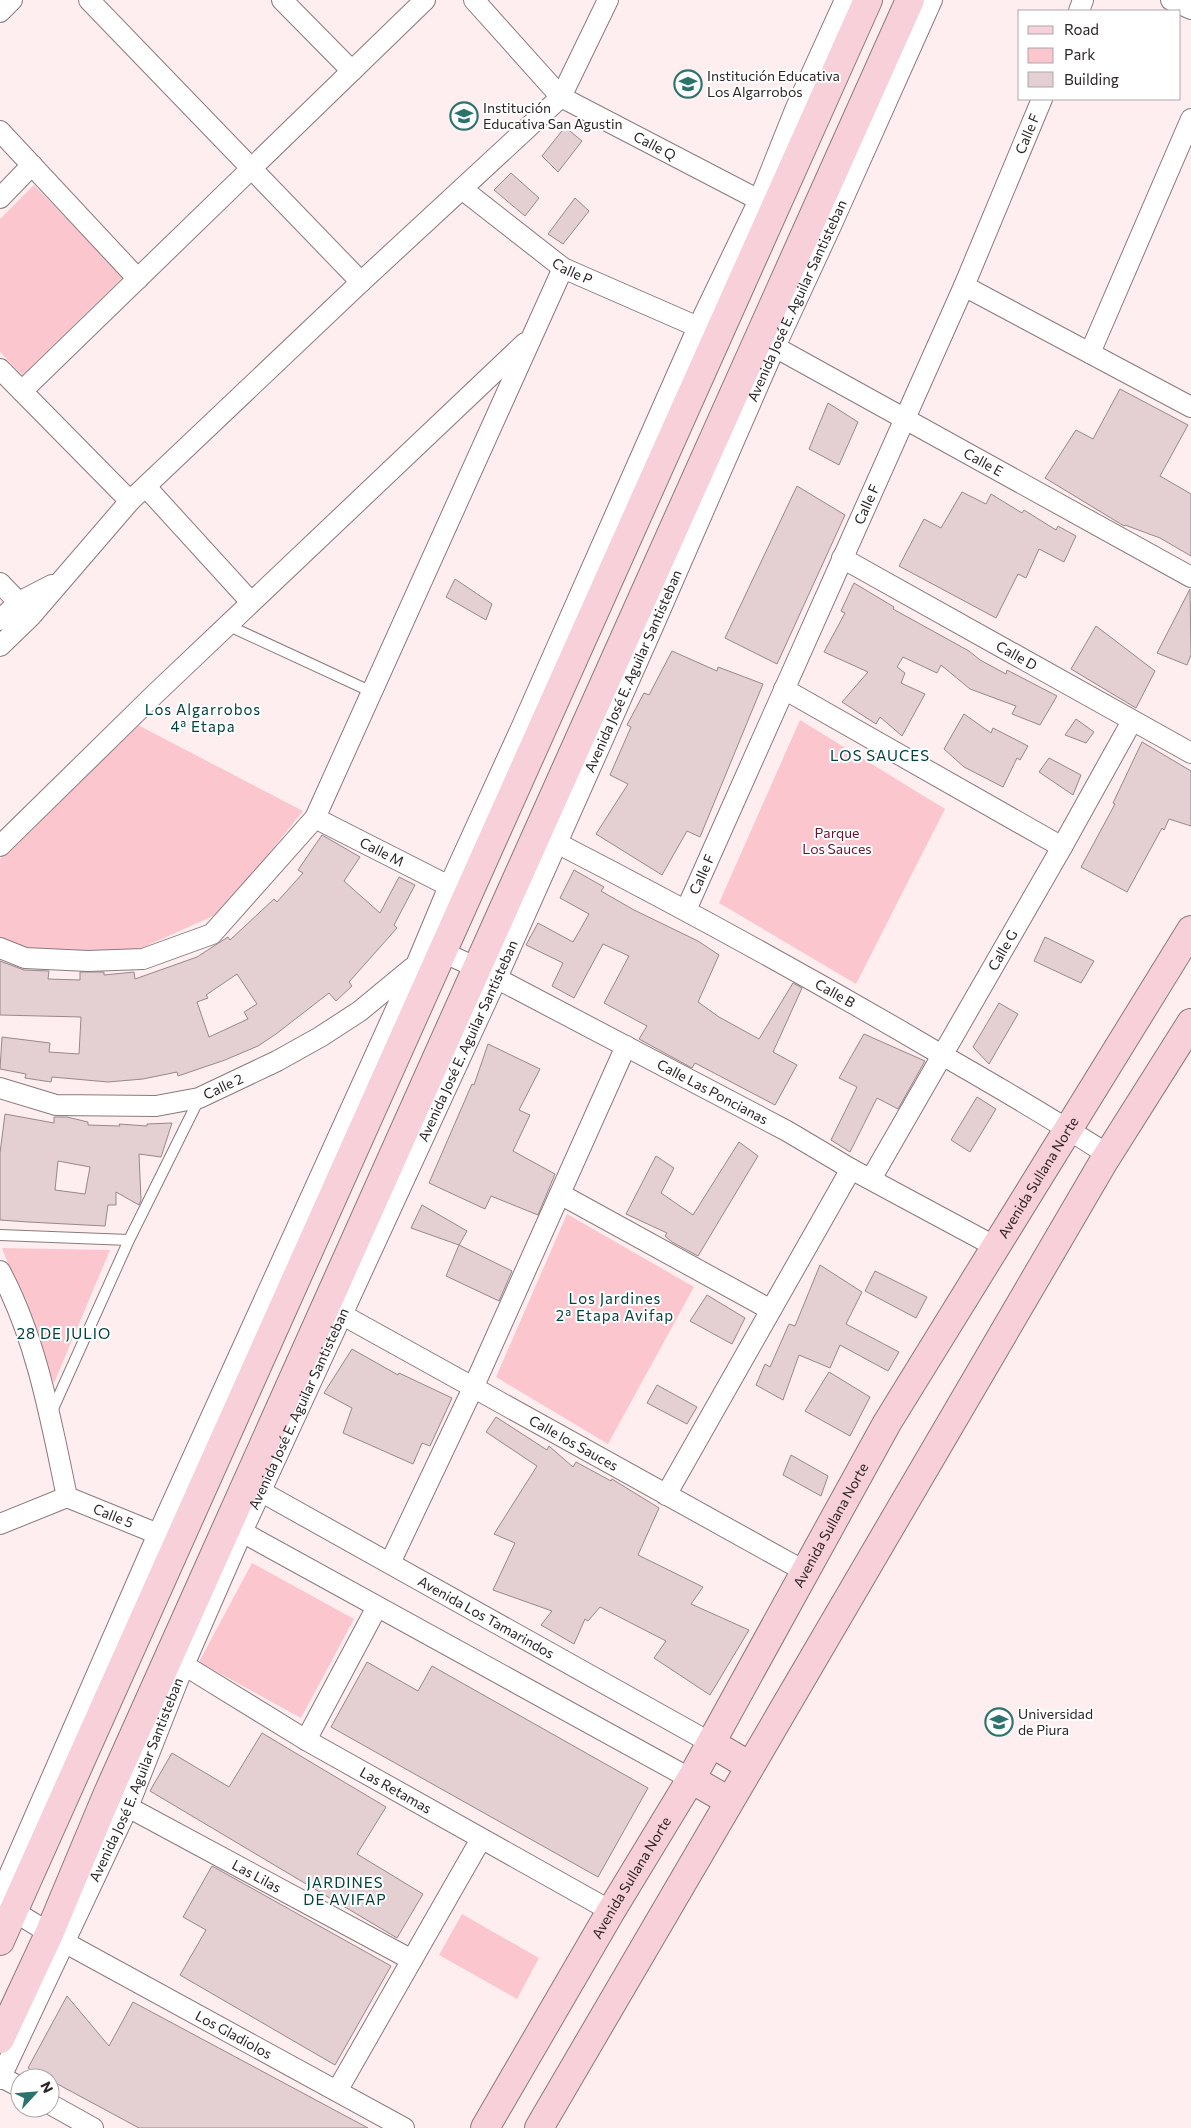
<svg xmlns="http://www.w3.org/2000/svg" width="1191" height="2128" font-family="Commissioner,sans-serif">
<style>
.green{fill:#fcc6cf}
.building{fill:#e4d0d3;stroke:#99878a;fill-rule:evenodd}
.lines{fill:none;stroke-linecap:round;stroke-linejoin:round}
.service-casing{stroke:#8b797c;stroke-width:12}
.minor-casing{stroke:#8b797c;stroke-width:22}
.secondary-casing{stroke:#8b797c;stroke-width:30}
.service{stroke:#fff;stroke-width:10}
.minor{stroke:#fff;stroke-width:20}
.secondary{stroke:#f8d0da;stroke-width:28}
.labels{text-anchor:middle;stroke-width:4;stroke-linejoin:round;paint-order:stroke}
.poi-label{font-size:14px;fill:#2c2426;stroke:#fff;text-anchor:start}
.street-label{font-size:14px;fill:#2c2426;stroke:#fff}
.park-label{font-size:14px;fill:#69142f;stroke:#fff}
.neighbourhood-label{font-size:15px;letter-spacing:1px;fill:#00423d;stroke:#fff}
</style>
<rect width="100%" height="100%" fill="#feeef0"/>
<!-- green -->
<path class="green" d="M34,185L123,277L22,375L0,352V219Z
M800,720L945,809L856,984L719,903Z
M138,725L303,811L222,912L126,955L11,946L0,939V859Z
M567,1214L694,1287L608,1444L496,1377Z
M2,1248L110,1250L54,1383Z
M252,1563L354,1619L301,1718L199,1662Z
M462,1914L539,1958L517,1999L439,1955Z"/>
<!-- building -->
<path class="building" d="M565,127L582,141L558,172L542,156Z
M511,173L539,198L525,216L494,190Z
M575,198L589,211L563,244L548,234Z
M1120,389L1188,425L1160,476L1191,494V556L1160,538L1125,525L1124,526L1045,478L1076,430L1093,439Z
M828,403L858,422L839,465L809,449Z
M797,486L845,515L777,664L725,638Z
M962,492L986,504L991,494L1022,513L1024,510L1056,530L1058,526L1076,536L1064,562L1039,549L1026,578L1018,574L996,618L899,566L924,519L941,528Z
M455,579L492,604L486,620L446,597Z
M854,583L894,607L893,609L969,651L980,660L1006,674L1007,670L1057,696L1040,725L1012,714L1016,706L970,689L941,665L937,673L903,657L897,667L905,673L901,683L925,694L902,736L880,717L876,724L842,702L868,672L824,652L845,613L841,611Z
M1190,589L1191,655L1187,665L1157,653Z
M1096,626L1155,671L1136,708L1071,669Z
M672,651L717,671L718,667L763,684L700,837L687,831L662,875L596,834L628,784L610,775L631,727L627,725L644,693L649,695Z
M964,714L991,733L993,728L1028,746L1020,760L1017,758L1003,787L964,767L944,749Z
M1076,719L1094,732L1086,743L1065,735Z
M1142,742L1191,771V826L1169,819L1164,830L1162,828L1127,892L1081,867L1115,804L1113,803Z
M1049,758L1081,775L1073,795L1039,772Z
M322,835L360,857L344,881L380,913L399,877L415,885L394,925L397,928L349,982L352,986L336,1001L329,993L276,1034L258,1046L225,1060L178,1076L177,1072L143,1079L108,1082L52,1077L51,1082L25,1078L26,1074L0,1069L2,1037L50,1043L49,1052L79,1054L81,1017L0,1015V961L24,970L49,971L48,979L80,980V972H104V975L134,972L135,979L197,957L228,937L230,940L274,899L277,902L303,873L298,870ZM237,974L257,1004L244,1012L248,1019L209,1037L197,1002L208,998L206,995Z
M574,870L604,887L601,891L634,910L698,941L719,955L698,1002L719,1017L759,1039L793,983L802,988L773,1052L797,1065L775,1105L695,1063L692,1068L639,1039L647,1026L604,1003L629,956L603,944L574,998L552,986L563,963L526,945L538,923L573,942L589,914L560,898Z
M1045,937L1094,961L1081,983L1034,961Z
M999,1003L1018,1014L989,1064L973,1047Z
M864,1034L925,1061L898,1109L877,1098L850,1152L831,1140L857,1087L839,1078Z
M488,1044L540,1069L519,1110L530,1115L513,1151L555,1174L538,1215L491,1196L485,1209L429,1183L472,1084L474,1085Z
M977,1097L996,1109L970,1152L951,1140Z
M5,1114L54,1123V1117H67L88,1122V1125L120,1126L119,1124L147,1126V1124L172,1123L161,1157L139,1154L141,1200L139,1205L116,1192V1205H108L105,1226L28,1222L0,1220V1153ZM58,1161L90,1167L85,1194L55,1190Z
M739,1142L758,1156L698,1256L672,1242L665,1236L667,1233L626,1214L656,1156L674,1168L661,1193L693,1215Z
M422,1205L467,1231L459,1245L411,1228Z
M459,1245L512,1271L499,1301L446,1276Z
M820,1265L862,1292L846,1324L899,1352L888,1371L840,1345L830,1368L799,1355L783,1400L756,1385L765,1364L770,1367L789,1324L795,1326Z
M875,1271L927,1297L916,1318L865,1291Z
M707,1295L745,1318L732,1344L690,1321Z
M352,1349L398,1375L399,1373L452,1398L430,1446L422,1443L413,1464L343,1433L352,1408L324,1393Z
M829,1372L870,1397L850,1436L805,1411Z
M657,1385L697,1407L687,1424L647,1403Z
M496,1417L547,1450L549,1446L573,1467L576,1462L611,1481L612,1479L659,1508L638,1555L703,1587L691,1604L749,1630L710,1695L654,1658L666,1641L600,1607L588,1621L585,1619L574,1644L541,1625L552,1611L493,1590L515,1543L494,1534L537,1466L486,1432Z
M791,1455L828,1476L821,1496L783,1475Z
M367,1662L418,1691L432,1666L648,1788L598,1877L331,1727Z
M262,1733L386,1807L357,1854L423,1894L397,1938L150,1791L172,1753L229,1787Z
M212,1866L391,1966L335,2065L180,1975L206,1930L183,1917Z
M67,1996L109,2046L133,2002L368,2128H139L50,2080V2078H46L28,2068Z"/>
<g class="lines">
<!-- service casing -->
<g class="service-casing">
<path id="service" d="M227,625L372,692
M0,1235L129,1240
M52,1411L129,1240L199,1099"/>
</g>
<!-- minor casing -->
<g class="minor-casing">
<g id="minor">
<path d="M89,0L361,282"/>
<path d="M282,0L352,71"/>
<path id="s1" d="M474,0L561,97L759,200"/>
<path d="M1171,0L1191,9"/>
<path d="M1079,11L1083,0"/>
<path d="M0,12L12,0"/>
<path d="M0,131L138,279"/>
<path id="s2" d="M462,189L563,268L698,327"/>
<path d="M0,198L32,165"/>
<path d="M964,286L1191,407"/>
<path id="s3" d="M775,347L1191,577"/>
<path d="M1090,353L1191,119"/>
<path d="M0,369L130,501"/>
<path d="M22,391L425,0"/>
<path d="M146,487L251,602"/>
<path id="s4" d="M842,558L1191,753"/>
<path d="M0,583L28,612"/>
<path d="M0,620L19,602L52,585"/>
<path d="M0,646L31,616L130,501L361,282L561,97L608,0"/>
<path d="M784,689L1062,847"/>
<path id="s5" d="M315,818L449,886"/>
<path id="s6" d="M557,843C685,909 811,978 935,1051C993,1084 1051,1118 1107,1154"/>
<path d="M0,846L155,694L525,343"/>
<path id="s7" d="M686,910L964,286L1042,99"/>
<path id="s8" d="M430,946L477,968L787,1131L851,1169L996,1247"/>
<path d="M0,948L25,958L88,961L143,959L212,934L315,818L563,268"/>
<path id="s9" d="M0,1088L56,1105L156,1106L199,1098L277,1061L320,1037L360,1011L412,968"/>
<path id="s10" d="M871,1179L1062,847L1132,721"/>
<path d="M560,1194L771,1310"/>
<path d="M0,1271C37,1340 51,1421 67,1497"/>
<path id="s11" d="M341,1314L806,1572"/>
<path id="s12" d="M260,1491L711,1743"/>
<path d="M666,1495L851,1169"/>
<path id="s13" d="M67,1497L158,1534"/>
<path d="M0,1524L67,1497"/>
<path d="M242,1532L691,1779"/>
<path d="M390,1563L473,1388L626,1046"/>
<path id="s14" d="M184,1665L306,1740L611,1911"/>
<path d="M306,1740L377,1607"/>
<path id="s15" d="M128,1807L412,1960"/>
<path d="M0,1896L158,1534L416,965L449,886L522,726L698,327L759,200L795,110L845,0"/>
<path id="s16" d="M2,1904L64,1942L404,2128"/>
<path d="M1,2077L20,2087"/>
<path id="s17" d="M0,2079L128,1807L184,1665L242,1532L497,978L652,629L775,347L831,226L932,0"/>
<path d="M337,2091L481,1839"/>
<path d="M50,2104L93,2128"/>
</g>
</g>
<!-- secondary casing -->
<g class="secondary-casing">
<g id="secondary">
<path d="M711,1743L750,1766"/>
<path d="M691,1779L729,1801"/>
<path d="M0,1941L868,0"/>
<path d="M0,2039L49,1934L108,1793L910,0"/>
<path id="s18" d="M485,2128L611,1911L691,1779L887,1423L1191,930"/>
<path d="M539,2128L1104,1161L1191,1023"/>
</g>
</g>
<!-- service -->
<use href="#service" class="service"/>
<!-- minor -->
<use href="#minor" class="minor"/>
<!-- secondary -->
<use href="#secondary" class="secondary"/>
</g>
<!-- icons -->
<defs>
<g id="school-ring" transform="scale(1.4375)"><circle r="9.5" fill="#fff" stroke="#2b736d" stroke-width="1.5"/><path d="M0-5L7-2L0 1L-7-2ZM-4 1L0 2.5L4 1V4Q0 6-4 4Z" fill="#2b736d"/></g>
<g id="university-ring" transform="scale(1.4375)"><circle r="9.5" fill="#fff" stroke="#2b736d" stroke-width="1.5"/><path d="M0-5L7-2L0 1L-7-2ZM-4 1L0 2.5L4 1V4Q0 6-4 4Z" fill="#2b736d"/></g>
</defs>
<g fill-rule="evenodd">
<use href="#school-ring" x="688" y="84"/>
<use href="#school-ring" x="464" y="116"/>
<use href="#university-ring" x="999" y="1722"/>
</g>
<g class="labels">
<!-- poi labels -->
<g class="poi-label">
<text x="707" y="81">Institución Educativa<tspan x="707" dy="16">Los Algarrobos</tspan></text>
<text x="483" y="113">Institución<tspan x="483" dy="16">Educativa San Agustin</tspan></text>
<text x="1018" y="1719">Universidad<tspan x="1018" dy="16">de Piura</tspan></text>
</g>
<!-- street labels -->
<g class="street-label">
<text dy="5" stroke="none"><textPath href="#s7" startOffset="848">Calle F</textPath></text>
<text dy="5" stroke="none"><textPath href="#s1" startOffset="236">Calle Q</textPath></text>
<text dy="5" stroke="none"><textPath href="#s2" startOffset="138">Calle P</textPath></text>
<text dy="5" stroke="none"><textPath href="#s17" startOffset="1949">Avenida José E. Aguilar Santisteban</textPath></text>
<text dy="5" stroke="none"><textPath href="#s3" startOffset="238">Calle E</textPath></text>
<text dy="5" stroke="none"><textPath href="#s7" startOffset="444">Calle F</textPath></text>
<text dy="5" stroke="none"><textPath href="#s4" startOffset="200">Calle D</textPath></text>
<text dy="5" stroke="none"><textPath href="#s17" startOffset="1544">Avenida José E. Aguilar Santisteban</textPath></text>
<text dy="5" stroke="none"><textPath href="#s5" startOffset="75">Calle M</textPath></text>
<text dy="5" stroke="none"><textPath href="#s7" startOffset="39">Calle F</textPath></text>
<text dy="5" stroke="none"><textPath href="#s10" startOffset="264">Calle G</textPath></text>
<text dy="5" stroke="none"><textPath href="#s6" startOffset="316">Calle B</textPath></text>
<text dy="5" stroke="none"><textPath href="#s17" startOffset="1139">Avenida José E. Aguilar Santisteban</textPath></text>
<text dy="5" stroke="none"><textPath href="#s9" startOffset="229">Calle 2</textPath></text>
<text dy="5" stroke="none"><textPath href="#s8" startOffset="318">Calle Las Poncianas</textPath></text>
<text dy="5" stroke="none"><textPath href="#s18" startOffset="1100">Avenida Sullana Norte</textPath></text>
<text dy="5" stroke="none"><textPath href="#s17" startOffset="734">Avenida José E. Aguilar Santisteban</textPath></text>
<text dy="5" stroke="none"><textPath href="#s11" startOffset="266">Calle los Sauces</textPath></text>
<text dy="5" stroke="none"><textPath href="#s13" startOffset="50">Calle 5</textPath></text>
<text dy="5" stroke="none"><textPath href="#s18" startOffset="695">Avenida Sullana Norte</textPath></text>
<text dy="5" stroke="none"><textPath href="#s12" startOffset="259">Avenida Los Tamarindos</textPath></text>
<text dy="5" stroke="none"><textPath href="#s17" startOffset="329">Avenida José E. Aguilar Santisteban</textPath></text>
<text dy="5" stroke="none"><textPath href="#s14" startOffset="246">Las Retamas</textPath></text>
<text dy="5" stroke="none"><textPath href="#s15" startOffset="146">Las Lilas</textPath></text>
<text dy="5" stroke="none"><textPath href="#s18" startOffset="290">Avenida Sullana Norte</textPath></text>
<text dy="5" stroke="none"><textPath href="#s16" startOffset="266">Los Gladiolos</textPath></text>
</g>
<!-- park labels -->
<g class="park-label">
<text x="837" y="838">Parque<tspan x="837" dy="16">Los Sauces</tspan></text>
</g>
<!-- neighbourhood labels -->
<g class="neighbourhood-label">
<text x="203" y="715">Los Algarrobos<tspan x="203" dy="17">4ª Etapa</tspan></text>
<text x="880" y="761">LOS SAUCES</text>
<text x="615" y="1304">Los Jardines<tspan x="615" dy="17">2ª Etapa Avifap</tspan></text>
<text x="64" y="1339">28 DE JULIO</text>
<text x="345" y="1888">JARDINES<tspan x="345" dy="17">DE AVIFAP</tspan></text>
</g>
</g>
<!-- legend -->
<rect x="1018" y="10" width="162" height="90" fill="#ffffff" stroke="#aba7a8"/>
<rect x="1028" y="26" width="25" height="8" fill="#f8d0da" stroke="#aba7a8"/>
<text x="1064" y="35" font-size="15" fill="#2c2426">Road</text>
<rect x="1028" y="48" width="25" height="15" fill="#fcc6cf" stroke="#aba7a8"/>
<text x="1064" y="60" font-size="15" fill="#2c2426">Park</text>
<rect x="1028" y="72" width="25" height="15" fill="#e4d0d3" stroke="#aba7a8"/>
<text x="1064" y="85" font-size="15" fill="#2c2426">Building</text>
<!-- north arrow -->
<g transform="translate(35 2093) rotate(64)"><circle r="24" fill="#ffffff" stroke="#aba7a8"/>
<path d="M0-4L9 19L0 12L-9 19Z" fill="#2b736d"/>
<text y="-8" font-size="14" font-weight="bold" text-anchor="middle" fill="#2c2426">N</text>
</g>
</svg>
